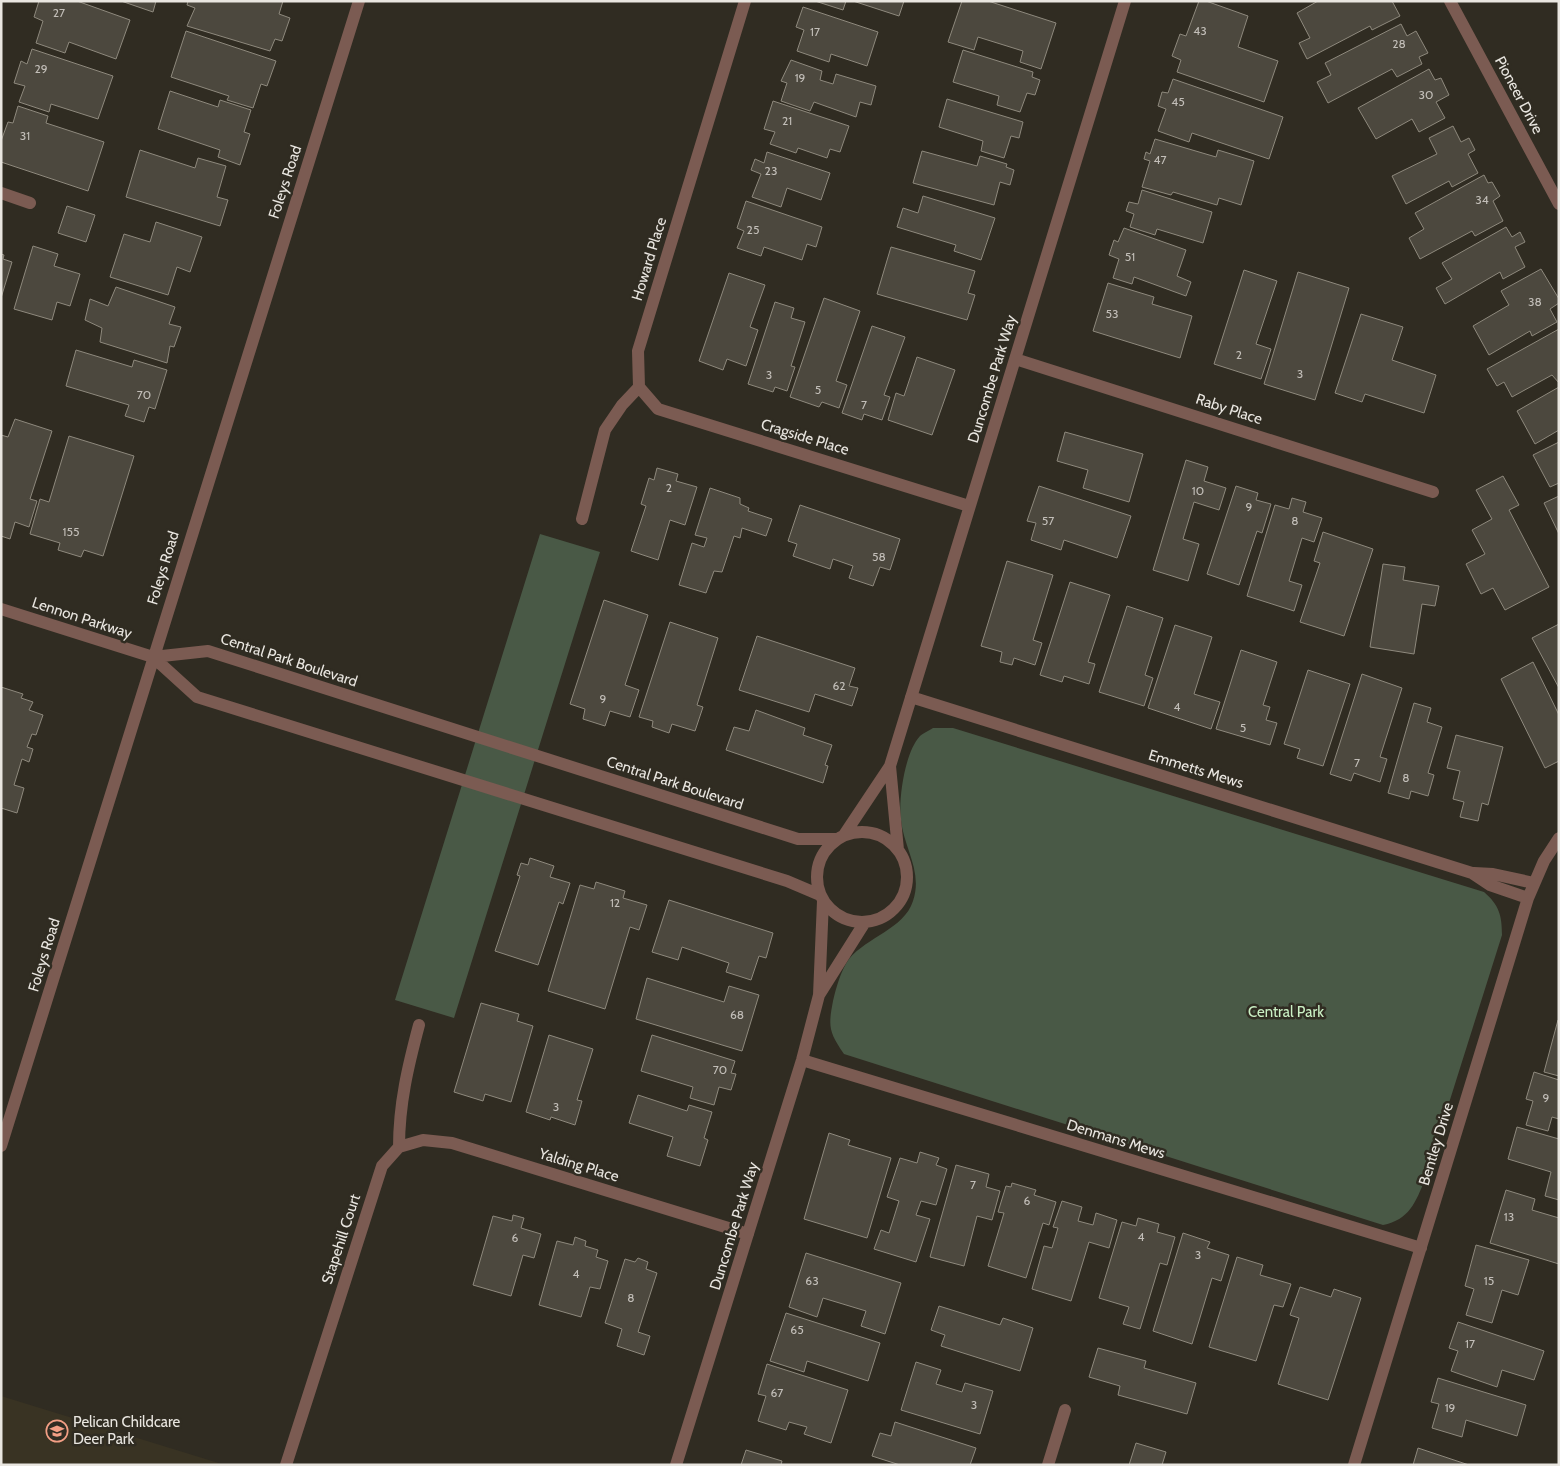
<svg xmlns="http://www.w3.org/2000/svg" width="1560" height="1466" font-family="Cabin,sans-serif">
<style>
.built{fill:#393323}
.green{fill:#495946}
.building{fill:#4c483e;stroke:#8e897d}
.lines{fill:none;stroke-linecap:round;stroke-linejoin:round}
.minor{stroke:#7b5b52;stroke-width:12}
.labels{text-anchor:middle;stroke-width:5;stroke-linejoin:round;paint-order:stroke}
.number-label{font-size:12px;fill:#c2beb8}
.street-label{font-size:15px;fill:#e9e6e0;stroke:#302c22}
.park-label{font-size:15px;fill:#caf0c4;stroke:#302c22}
.poi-label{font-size:15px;fill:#e9e6e0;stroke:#302c22;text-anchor:start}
</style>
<rect width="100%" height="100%" fill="#302c22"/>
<!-- built -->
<path class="built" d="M1,1396L225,1465H1Z"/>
<!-- green -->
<path class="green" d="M540,534L600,552L454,1018L395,1000Z
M933,728H953L1484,892C1499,905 1502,915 1502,935L1425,1179C1416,1202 1409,1220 1383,1225L844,1054C829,1032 828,1027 833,1001C836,988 841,970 849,959C867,937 904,929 913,901C923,871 904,849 901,820C898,799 905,752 920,736C923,733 929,731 933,728Z"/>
<!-- building -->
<path class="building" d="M39,1H77L130,20L116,59L69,42L65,53L36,43L43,21L34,17Z
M121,1H156L153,12Z
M188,1H283L279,14L290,18L282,41L275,39L270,51L187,26L195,8L187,5Z
M815,1H846L843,10Z
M853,1H904L899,16Z
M962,1H988L1056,23L1041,69L1020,62L1023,51L978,37L974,50L948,42Z
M1199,1H1206L1248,16L1238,47L1278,61L1264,102L1177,72L1181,60L1172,56L1180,34L1186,36Z
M1318,1H1392L1400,16L1372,30L1370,26L1307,59L1299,43L1310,38L1297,13Z
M803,7L878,32L867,66L831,54L829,62L797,51L804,30L796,27Z
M1401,24L1407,36L1416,31L1428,53L1419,57L1422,64L1397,77L1392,69L1328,103L1317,82L1331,75L1325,63Z
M186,31L276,61L267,86L261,84L253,108L227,100L229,96L171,77Z
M32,49L113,76L98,119L51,104L49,112L19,102L25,86L14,83L21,61L27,64Z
M963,50L1033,72L1032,77L1040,80L1035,95L1027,93L1020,112L997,105L999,96L953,82Z
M791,60L822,71L820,80L833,84L836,74L876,86L871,105L860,102L856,117L814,102L810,111L781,101L787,83L781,81Z
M1429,69L1435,80L1441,78L1449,95L1436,102L1445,118L1419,132L1412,119L1376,139L1358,108Z
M1173,79L1283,117L1269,159L1192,133L1189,142L1158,131L1166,109L1158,106L1162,92L1168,93Z
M170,91L218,107L220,100L251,110L244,132L250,134L240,165L218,157L220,150L158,129Z
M947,99L1023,122L1019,138L1011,136L1004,158L981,151L983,141L939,127Z
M773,101L849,126L840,152L830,149L827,158L798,148L796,153L770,144L775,132L764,129Z
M18,106L48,116L46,123L104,142L88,191L1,162V141L8,122L13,123Z
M1453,126L1461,142L1469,138L1475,150L1468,154L1478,173L1452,187L1449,181L1406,204L1392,176L1437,154L1429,138Z
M1155,139L1216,157L1218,150L1254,161L1241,205L1219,198L1217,205L1173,192L1171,195L1142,187L1150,161L1144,159L1146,152L1150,154Z
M140,150L195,168L198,158L226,166L217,197L228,200L220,226L126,197Z
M922,151L977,166L980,156L1007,164L1006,167L1014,170L1010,185L1000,182L994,205L913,183Z
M767,152L830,173L821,200L787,188L781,207L752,197L761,174L751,170L755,159L764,163Z
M1484,175L1488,183L1492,182L1500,196L1493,201L1503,221L1475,236L1472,231L1420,259L1409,238L1424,229L1415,213Z
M1142,190L1212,212L1203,243L1157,229L1155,235L1130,227L1134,214L1126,211L1129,202L1138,204Z
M923,196L995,218L981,260L954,251L956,245L897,227L903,208L918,213Z
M746,201L822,227L816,247L807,244L802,260L764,247L761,256L737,248L744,231L737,228Z
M67,206L95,215L86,242L58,233Z
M156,222L202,237L190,272L177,267L168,295L110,277L124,234L150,242Z
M1506,227L1512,237L1520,232L1525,242L1515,247L1525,267L1503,279L1500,272L1445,304L1436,288L1452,279L1442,263Z
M1124,228L1186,250L1177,276L1191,282L1186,296L1134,277L1132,284L1113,278L1119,259L1109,255L1114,240L1118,242Z
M33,246L58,254L54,266L80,274L70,306L57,302L52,320L14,309Z
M891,247L975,271L968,293L975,295L967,320L877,294Z
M1,254L4,255L3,259L12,262L1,298Z
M1541,269L1559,299V303L1550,309L1557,322L1532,336L1530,331L1489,355L1473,326L1509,305L1501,291Z
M1244,270L1277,281L1256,344L1271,349L1261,379L1214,364Z
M1298,272L1349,288L1315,400L1264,384Z
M729,273L765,285L750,327L758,330L746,366L727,359L723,370L699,361Z
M1108,283L1154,297L1152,304L1192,316L1180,358L1093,331Z
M116,287L175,307L169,324L181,327L174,347L170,346L167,363L100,342L102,328L85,320L90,299L108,306Z
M824,298L860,311L836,381L847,385L839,408L822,402L819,407L790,397Z
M775,302L794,308L791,318L805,322L791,366L795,367L787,391L775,387L773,392L748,384Z
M1361,314L1403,327L1392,360L1436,375L1424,413L1365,394L1362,402L1335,393Z
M872,326L905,337L884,395L890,397L882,420L864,414L862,420L842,413Z
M1559,329V383L1552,375L1512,397L1504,382L1497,386L1487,369Z
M76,350L132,367L134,360L167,370L155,409L149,407L144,422L125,416L129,405L66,386Z
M917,357L955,370L932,435L888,420L896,393L904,396Z
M1559,387V430L1535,444L1517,411Z
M15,419L52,431L30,499L37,501L29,527L15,522L10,539L1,536V435L8,437Z
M1065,432L1143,454L1129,502L1083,488L1088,470L1057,461Z
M69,436L134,456L103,556L84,550L81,557L58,550L60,543L30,534L40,499L49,502Z
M1559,442V483L1550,487L1533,455Z
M1186,460L1208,467L1204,481L1226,488L1219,510L1194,502L1183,539L1199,544L1188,581L1153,570Z
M657,468L678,474L676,481L697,487L685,525L670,520L658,560L631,551L646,506L641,504L649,478L654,480Z
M1503,476L1519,505L1509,510L1549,587L1505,610L1493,588L1481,594L1466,564L1485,554L1472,530L1492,519L1476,490Z
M1039,486L1131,516L1117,558L1064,540L1061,550L1031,540L1036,523L1027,521Z
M1236,486L1258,493L1256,500L1271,504L1262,533L1257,531L1239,585L1207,574Z
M710,488L740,498V504L749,508L748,511L772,519L766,536L742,528L740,538L734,536L722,572L714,571L706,593L679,585L692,543L704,547L707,538L695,535Z
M1559,496V534L1544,503Z
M1292,498L1306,502L1303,512L1322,518L1314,542L1302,538L1289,581L1302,585L1294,611L1247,596L1275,505L1289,509Z
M800,505L900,539L890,570L880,567L873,586L849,578L853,566L833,559L830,569L793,556L797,544L788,541Z
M1323,532L1373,549L1344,636L1300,622L1320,563L1314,561Z
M1007,561L1053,575L1033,640L1042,643L1035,665L1014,658L1012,665L1000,662L1002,652L981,646Z
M1383,564L1405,567L1403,580L1439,586L1435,606L1422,604L1414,654L1370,647Z
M1070,582L1110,595L1088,662L1095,664L1089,684L1064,676L1062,682L1040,675Z
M604,600L648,615L625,685L639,690L630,717L610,711L605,726L583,719L585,709L570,704Z
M1127,606L1163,618L1145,675L1153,678L1144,706L1099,692Z
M670,622L718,638L697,705L703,707L695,731L672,724L669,733L652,727L653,721L639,717Z
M1559,624V688L1532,638Z
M1175,625L1212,637L1194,694L1220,702L1211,729L1148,708Z
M757,636L855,668L849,686L858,688L852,706L815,694L809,712L739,690Z
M1241,650L1277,662L1263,705L1270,707L1266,720L1277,723L1270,745L1216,729Z
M1533,662L1559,715V761L1545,768L1501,679Z
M1308,670L1350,684L1323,766L1297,758L1300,749L1284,744Z
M1362,674L1402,688L1380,757L1387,759L1380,782L1354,773L1351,781L1330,774Z
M1,687L23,694L21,698L33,702L29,710L43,715L36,735L32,734L27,747L33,749L29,762L22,759L14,785L24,788L17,813L1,808Z
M1414,703L1431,708L1427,722L1442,727L1428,773L1434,775L1428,796L1411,791L1409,799L1388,793Z
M756,710L805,728L803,735L832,745L825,765L828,766L823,783L726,750L734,727L749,731Z
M1456,735L1503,747L1488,805L1482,803L1478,821L1460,817L1464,802L1453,799L1460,771L1447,768Z
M530,858L554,866L550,877L570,883L563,904L559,902L538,965L495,951L520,876L517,875L521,863L528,865Z
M596,882L625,891L623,898L647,905L639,930L630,927L605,1009L548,991L580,885L594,889Z
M669,900L773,933L766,958L759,956L751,980L726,972L729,963L682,947L678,960L652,952Z
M647,978L724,1002L729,986L759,995L742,1051L636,1019Z
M481,1003L519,1014L517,1021L533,1026L511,1102L485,1094L483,1101L454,1092Z
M1558,1020H1559V1076L1544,1072Z
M549,1035L593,1049L577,1100L582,1101L575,1125L551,1117L550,1120L526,1112Z
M652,1035L735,1061L731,1073L736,1074L731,1090L719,1087L714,1105L690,1098L693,1087L641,1071Z
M1534,1072L1559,1080V1119L1552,1117L1548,1131L1526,1125L1533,1101L1526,1099Z
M638,1095L687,1111L689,1105L712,1112L704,1138L708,1140L700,1166L667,1156L673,1137L629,1123Z
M1517,1127L1559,1139V1200L1545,1196L1551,1172L1508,1159Z
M829,1133L850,1140L848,1145L891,1158L867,1238L804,1219Z
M920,1152L939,1158L936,1165L947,1169L936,1205L921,1201L916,1215L930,1219L916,1262L874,1249L881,1230L889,1233L899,1201L887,1197L900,1158L917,1163Z
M956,1165L989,1174L986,1187L1000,1191L992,1220L977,1216L964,1266L930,1257Z
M1012,1183L1036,1190L1034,1195L1056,1202L1049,1225L1043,1223L1026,1278L988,1266L1004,1213L998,1212L1006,1186L1011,1187Z
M1506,1190L1535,1199L1532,1210L1559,1218V1264L1490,1243Z
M1062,1201L1082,1207L1078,1221L1093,1225L1096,1213L1117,1220L1109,1248L1089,1242L1071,1301L1032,1289L1044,1246L1052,1248L1058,1228L1053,1227Z
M513,1215L524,1218L521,1228L541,1234L534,1258L523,1255L511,1296L473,1285L493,1216L512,1221Z
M1138,1218L1159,1224L1157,1232L1175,1237L1167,1265L1160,1263L1140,1329L1123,1324L1129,1307L1099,1298L1122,1222L1136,1226Z
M1183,1233L1210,1242L1207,1248L1229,1255L1221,1281L1212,1278L1192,1344L1153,1331Z
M575,1237L586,1241L585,1246L598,1250L596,1257L608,1261L600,1289L590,1287L581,1317L539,1305L557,1241L573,1245Z
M1476,1245L1529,1260L1518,1295L1502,1290L1492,1323L1466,1315L1474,1289L1465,1286Z
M806,1253L901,1283L885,1334L861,1326L866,1311L823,1298L817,1317L789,1307Z
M1237,1257L1263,1265L1260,1275L1291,1284L1283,1307L1274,1305L1256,1361L1209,1347Z
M638,1258L648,1262L646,1269L657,1273L638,1332L650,1336L644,1355L617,1346L622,1329L605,1323L625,1259L635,1262Z
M1300,1287L1331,1297L1334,1289L1361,1298L1328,1400L1278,1384L1299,1318L1290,1315Z
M939,1306L1000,1325L1003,1318L1033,1328L1020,1371L941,1346L945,1335L931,1330Z
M786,1313L880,1343L868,1381L807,1361L804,1372L770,1361Z
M1458,1322L1544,1351L1534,1380L1502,1370L1497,1387L1451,1371L1458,1351L1449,1348Z
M1098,1348L1146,1361L1144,1368L1196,1383L1187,1414L1118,1395L1120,1386L1089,1377Z
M916,1362L941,1370L936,1384L962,1392L965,1383L993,1391L980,1434L901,1410Z
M767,1364L848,1390L831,1443L804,1434L807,1427L789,1422L786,1430L758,1421L766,1396L758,1394Z
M1438,1378L1526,1405L1517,1436L1466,1420L1462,1437L1432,1428L1439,1404L1431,1402Z
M895,1422L976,1448L970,1465H900L872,1456L880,1433L891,1436Z
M1136,1443L1166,1452L1162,1465H1129Z
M1418,1448L1469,1465H1413Z
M746,1450L782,1461L781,1465H741Z"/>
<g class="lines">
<!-- minor -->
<path class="minor" d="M1450,1L1559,204
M1,193L30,203
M1015,359L1433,492
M639,387L658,409L969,506
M582,519L605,430L622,405L639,387L638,351L745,1
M1,609L153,657L208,651L798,839H837
M153,657L197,697L787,881L820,895
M911,697L1472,873L1490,885L1528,898
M890,766L898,850
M817 877a45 45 0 1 1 90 0a45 45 0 1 1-90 0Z
M844,835L890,766L1125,1
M1474,873L1493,874L1534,883
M819,995L865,922
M802,1060L1421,1248
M1,1146L359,1
M399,1147L423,1140L452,1143L748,1234
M286,1465L382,1166L399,1147C399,1104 408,1066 419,1025
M676,1465L802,1060L819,995L823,901
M1048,1465L1065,1410
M1354,1465L1528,898L1544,861L1559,838"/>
</g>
<!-- icons -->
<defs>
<g id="school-ring" transform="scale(1.125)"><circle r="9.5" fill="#302c22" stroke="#f39f85" stroke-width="1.5"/><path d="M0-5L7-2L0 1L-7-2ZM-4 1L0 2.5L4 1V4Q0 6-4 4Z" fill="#f39f85"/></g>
</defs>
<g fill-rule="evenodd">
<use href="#school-ring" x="57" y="1431"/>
</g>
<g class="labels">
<!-- number labels -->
<g class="number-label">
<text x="59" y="17">27</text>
<text x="1200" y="35">43</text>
<text x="815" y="36">17</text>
<text x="1399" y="48">28</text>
<text x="41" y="73">29</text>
<text x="800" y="82">19</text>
<text x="1426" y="99">30</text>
<text x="1178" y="106">45</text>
<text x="787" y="125">21</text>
<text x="25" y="140">31</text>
<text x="1160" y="164">47</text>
<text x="771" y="175">23</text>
<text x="1482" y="204">34</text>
<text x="753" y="234">25</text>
<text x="1130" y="261">51</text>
<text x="1535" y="306">38</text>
<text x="1112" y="318">53</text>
<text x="1239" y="359">2</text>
<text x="1300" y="378">3</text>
<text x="769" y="379">3</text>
<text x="818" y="394">5</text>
<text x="144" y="399">70</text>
<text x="864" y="409">7</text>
<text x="669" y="492">2</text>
<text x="1198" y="495">10</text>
<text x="1249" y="511">9</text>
<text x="1048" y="525">57</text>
<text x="1295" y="525">8</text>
<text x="71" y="536">155</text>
<text x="879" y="561">58</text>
<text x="839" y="690">62</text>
<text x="603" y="703">9</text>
<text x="1177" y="711">4</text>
<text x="1243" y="732">5</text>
<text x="1357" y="767">7</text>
<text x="1406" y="782">8</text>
<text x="615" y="907">12</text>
<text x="737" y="1019">68</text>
<text x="720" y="1074">70</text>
<text x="1546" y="1102">9</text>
<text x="556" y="1111">3</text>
<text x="973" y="1189">7</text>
<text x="1027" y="1205">6</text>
<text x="1509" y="1221">13</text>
<text x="1141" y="1241">4</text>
<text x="515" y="1242">6</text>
<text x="1198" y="1259">3</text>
<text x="576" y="1278">4</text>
<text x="812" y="1285">63</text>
<text x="1489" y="1285">15</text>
<text x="631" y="1302">8</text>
<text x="797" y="1334">65</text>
<text x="1470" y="1348">17</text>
<text x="777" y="1397">67</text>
<text x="974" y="1409">3</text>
<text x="1450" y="1412">19</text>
</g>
<!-- street labels -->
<g class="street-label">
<text transform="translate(1519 95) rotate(62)" y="5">Pioneer Drive</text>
<text transform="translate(285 182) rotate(-72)" y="5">Foleys Road</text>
<text transform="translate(649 259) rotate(-73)" y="5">Howard Place</text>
<text transform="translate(992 379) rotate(-73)" y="5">Duncombe Park Way</text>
<text transform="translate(1229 409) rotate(18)" y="5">Raby Place</text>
<text transform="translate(805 437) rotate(17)" y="5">Cragside Place</text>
<text transform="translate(163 568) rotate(-73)" y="5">Foleys Road</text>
<text transform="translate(82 618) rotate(18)" y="5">Lennon Parkway</text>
<text transform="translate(289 660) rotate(18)" y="5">Central Park Boulevard</text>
<text transform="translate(1196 769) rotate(17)" y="5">Emmetts Mews</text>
<text transform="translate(675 783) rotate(18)" y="5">Central Park Boulevard</text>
<text transform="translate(44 955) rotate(-73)" y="5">Foleys Road</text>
<text transform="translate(1116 1139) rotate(17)" y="5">Denmans Mews</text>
<text transform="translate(1436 1144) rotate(-73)" y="5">Bentley Drive</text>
<text transform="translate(579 1165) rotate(17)" y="5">Yalding Place</text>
<text transform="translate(734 1226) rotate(-73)" y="5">Duncombe Park Way</text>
<text transform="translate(341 1239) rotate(-72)" y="5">Stapehill Court</text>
</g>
<!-- park labels -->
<g class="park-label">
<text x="1286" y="1017">Central Park</text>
</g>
<!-- poi labels -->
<g class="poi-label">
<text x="73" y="1427">Pelican Childcare<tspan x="73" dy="17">Deer Park</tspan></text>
</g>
</g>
<!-- border -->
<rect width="1560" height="1466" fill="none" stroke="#e9e6e0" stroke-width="5"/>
</svg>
